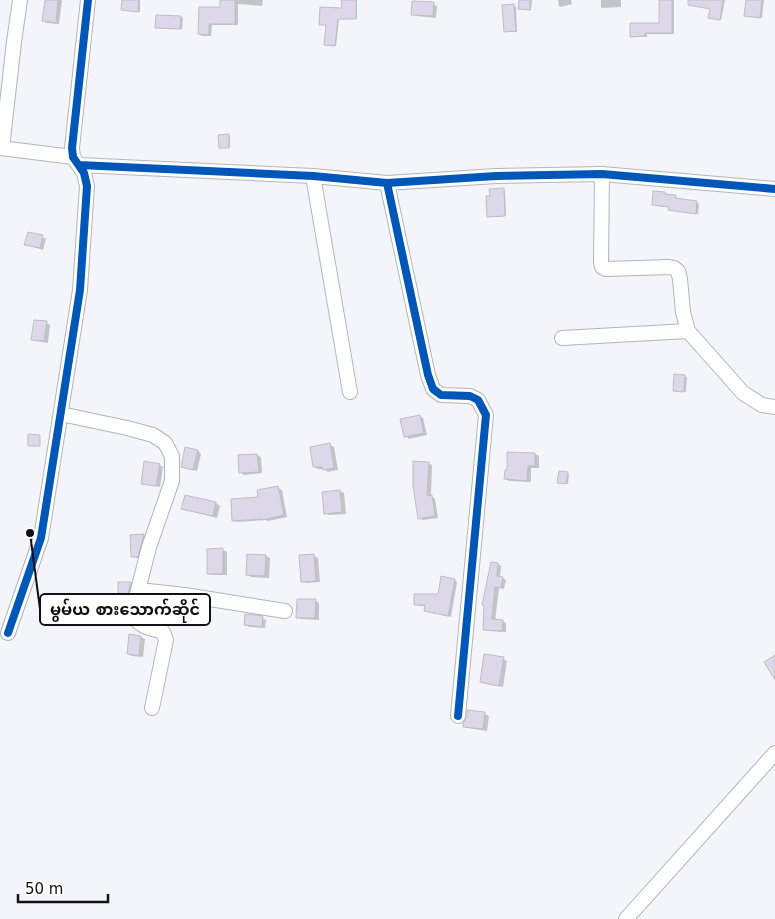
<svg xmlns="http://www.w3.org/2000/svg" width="775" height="919" font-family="'DejaVu Sans','Noto Sans Myanmar',sans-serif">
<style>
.shadow{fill:#0003}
.building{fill:#dcd8ea;stroke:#bebec2}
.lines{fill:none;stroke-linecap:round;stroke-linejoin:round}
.minor-casing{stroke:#b4b5b9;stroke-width:16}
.minor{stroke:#fdfefe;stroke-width:14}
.cycleway-casing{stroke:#fff;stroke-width:11}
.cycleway{stroke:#0057b8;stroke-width:8}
.leader{fill:none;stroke:#111115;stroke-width:2}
.callout-dot{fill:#111115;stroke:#fff;stroke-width:2}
.callout{fill:#fff;stroke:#111115;stroke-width:2}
.callout-label{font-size:16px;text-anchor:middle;font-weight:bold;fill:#111115}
</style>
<rect width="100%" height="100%" fill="#f4f5fa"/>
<!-- shadow -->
<path class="shadow" d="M46,0H62L59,24L47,23L43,21Z
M124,0H140V12L124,10Z
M222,0H263L262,6L238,4V25H212L211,36H202L199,34L222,9Z
M343,0H357V19H339L336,46L327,45L325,44L327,25L320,24L343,9Z
M520,0H532L531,10L520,9Z
M558,0H571L572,4L561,7L559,6Z
M601,0H621V7L602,8L601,7Z
M661,0H674V34H647V37H633L631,36L660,24Z
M713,0H725L721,20L711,18Z
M747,0H764L762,18L747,16Z
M433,4L437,6L436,18L416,16L413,14Z
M514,6L516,7L517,32H507L506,31Z
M157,17H181L183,18L182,29L158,28L157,27Z
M228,136H230V148L220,147Z
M503,189L505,190L506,216L490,217L488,216Z
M665,193L675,197L678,198L677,200L697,203L699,204L698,214L672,210L670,207L656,206L653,204Z
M42,237L46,239L43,250L30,246L26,244Z
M46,323L50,325L48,343L36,341L32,339Z
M675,376L687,377L686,392L674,390Z
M419,416L423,418L427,435L409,439L406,436Z
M330,445L334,447L338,470L328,472L324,469H318L314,467Z
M198,451L201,454L197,471L186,469L182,467Z
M535,454L539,456V468H531V482L509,481L505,479Z
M257,455L261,457L262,473L244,475L240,472L239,456Z
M428,463L432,465L431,496L435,499L438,518L423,520L419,518Z
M159,465L163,467L160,487L146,485L142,483Z
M560,472L569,474L568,484L560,483Z
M278,488L282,490L287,517L268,521L266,520L237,522L233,520L260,498Z
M340,491L344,493L346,514L329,515L325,513Z
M186,496L216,503L220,506L217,518L186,510L183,508Z
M144,535L148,538L141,558H136L132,556V536Z
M223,550L227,552V575H212L208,573Z
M248,555L266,556L270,558L269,578L251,577L247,574Z
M314,556L318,558L320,582L306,583L302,581Z
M498,564L501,566L500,577L506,580L504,589L499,588L495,621H502L506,623V632L488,631L485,629Z
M454,580L457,582L451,617L428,612L425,611L426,606H419L416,604L439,595Z
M120,583H131L135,585L130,602H123L119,600Z
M315,601L319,603V620L301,619L297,617Z
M199,607L204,610L205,624L191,625L187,623Z
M262,618L266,620L265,628L249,627L245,624Z
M130,636L141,637L145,639L143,657L132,656L128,653Z
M503,659L507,661L503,687L485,684L481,682Z
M468,711L485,714L489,716L487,731L468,728L464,726L468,718Z"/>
<!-- building -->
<path class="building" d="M45,0H58L56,23L42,21Z
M122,0H139L138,12L121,10Z
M220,0H235V24H209V35L198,34L199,7H220Z
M341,0H356V19H338L335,46L324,45L326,25H319L320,7L342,8Z
M519,0H530V10L518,9Z
M659,0H672V33H645V36L630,37V23H659Z
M688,0H723L720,20L708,18L710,9L688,5Z
M746,0H762L760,18L744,16Z
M412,1L434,2L433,16L411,15Z
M514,4L516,31L504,32L502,5Z
M156,15L181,16L180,29L155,28Z
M229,134V148H219L218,135Z
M504,188L505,216L487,217L486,196H490L489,189Z
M653,191L665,192V194L676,195L675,198L697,201L696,214L668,210L669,207L652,205Z
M28,232L43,235L40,248L24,245Z
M34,320L47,321L44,341L31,340Z
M674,374L685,375L684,392L673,391Z
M420,415L424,433L404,437L400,419Z
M28,434L40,435V446H28Z
M330,443L334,468L323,470L322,467H313L310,447Z
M185,447L198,450L193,470L181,467Z
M507,452L535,453V466H528L527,481L504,479L505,470H507Z
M257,454L259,472L239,473L238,455Z
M144,461L160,464L156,486L141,484Z
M413,461L429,462L427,496L432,495L435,516L418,519L413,486Z
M559,471L568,472L566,484L557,483Z
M278,486L284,515L263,520V519L232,521L231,499L258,497L257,490Z
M340,490L342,512L324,514L322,492Z
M185,495L216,502L213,516L181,509Z
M144,534L138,557H131L130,535Z
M223,548V574H207V549Z
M247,554L266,555L265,576L246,575Z
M314,554L316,581L301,582L299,555Z
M491,562L498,563L497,576L503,577L501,588L495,587L492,619L503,620L502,631L483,630L484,606L482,605Z
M441,576L455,579L448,616L424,611L425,605H414V594H438Z
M118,582H131L126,601H118Z
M297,599H316L315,618H296Z
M245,614L263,616L262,627L244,625Z
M129,634L141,636L139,656L127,654Z
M484,654L504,657L499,686L480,682Z
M775,655V680L764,662Z
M467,710L485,712L483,729L463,727V723L467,717Z"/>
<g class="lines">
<!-- minor casing -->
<g class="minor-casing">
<path id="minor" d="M0,148L73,157
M2,148L14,42L20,0
M79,165L313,176L387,183L496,176L602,174L775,189
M602,174L601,262L602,267L606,269L669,267L674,268L678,271L680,279L683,312L688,331L743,393L762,405L775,407
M313,176L350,392
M387,183L428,375L433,389L441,395L470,396L478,400L486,415L458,716
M562,338L688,331
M61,414L127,428L153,435L165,443L172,456V481L149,547L132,614C138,627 151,628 163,632L166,640L152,708
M139,590L185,595L285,611
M8,633L41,538L80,290L87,186L84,173L73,157L72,148L88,0
M626,919L775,753"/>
</g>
<!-- minor -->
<use href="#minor" class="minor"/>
<!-- cycleway casing -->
<g class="cycleway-casing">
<path id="cycleway" d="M79,165L313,176L387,183L496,176L602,174L775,189
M387,183L428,375L433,389L441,395L470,396L478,400L486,415L458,716
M8,633L41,538L80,290L87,186L84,173L73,157L72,148L88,0"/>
</g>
<!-- cycleway -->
<use href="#cycleway" class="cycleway"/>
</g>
<!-- callouts -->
<path class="leader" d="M30 533L40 609"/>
<circle class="callout-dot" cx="30" cy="533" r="5"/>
<rect class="callout" x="40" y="594" width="170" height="31" rx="5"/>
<g class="callout-label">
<text x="125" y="615">မွမ်ယ စားသောက်ဆိုင်</text>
</g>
<!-- scale -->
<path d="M18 894v8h90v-8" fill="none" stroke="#111115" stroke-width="2.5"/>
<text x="25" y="894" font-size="15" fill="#111115" stroke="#ffffff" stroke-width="4" paint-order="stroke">50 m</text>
</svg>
